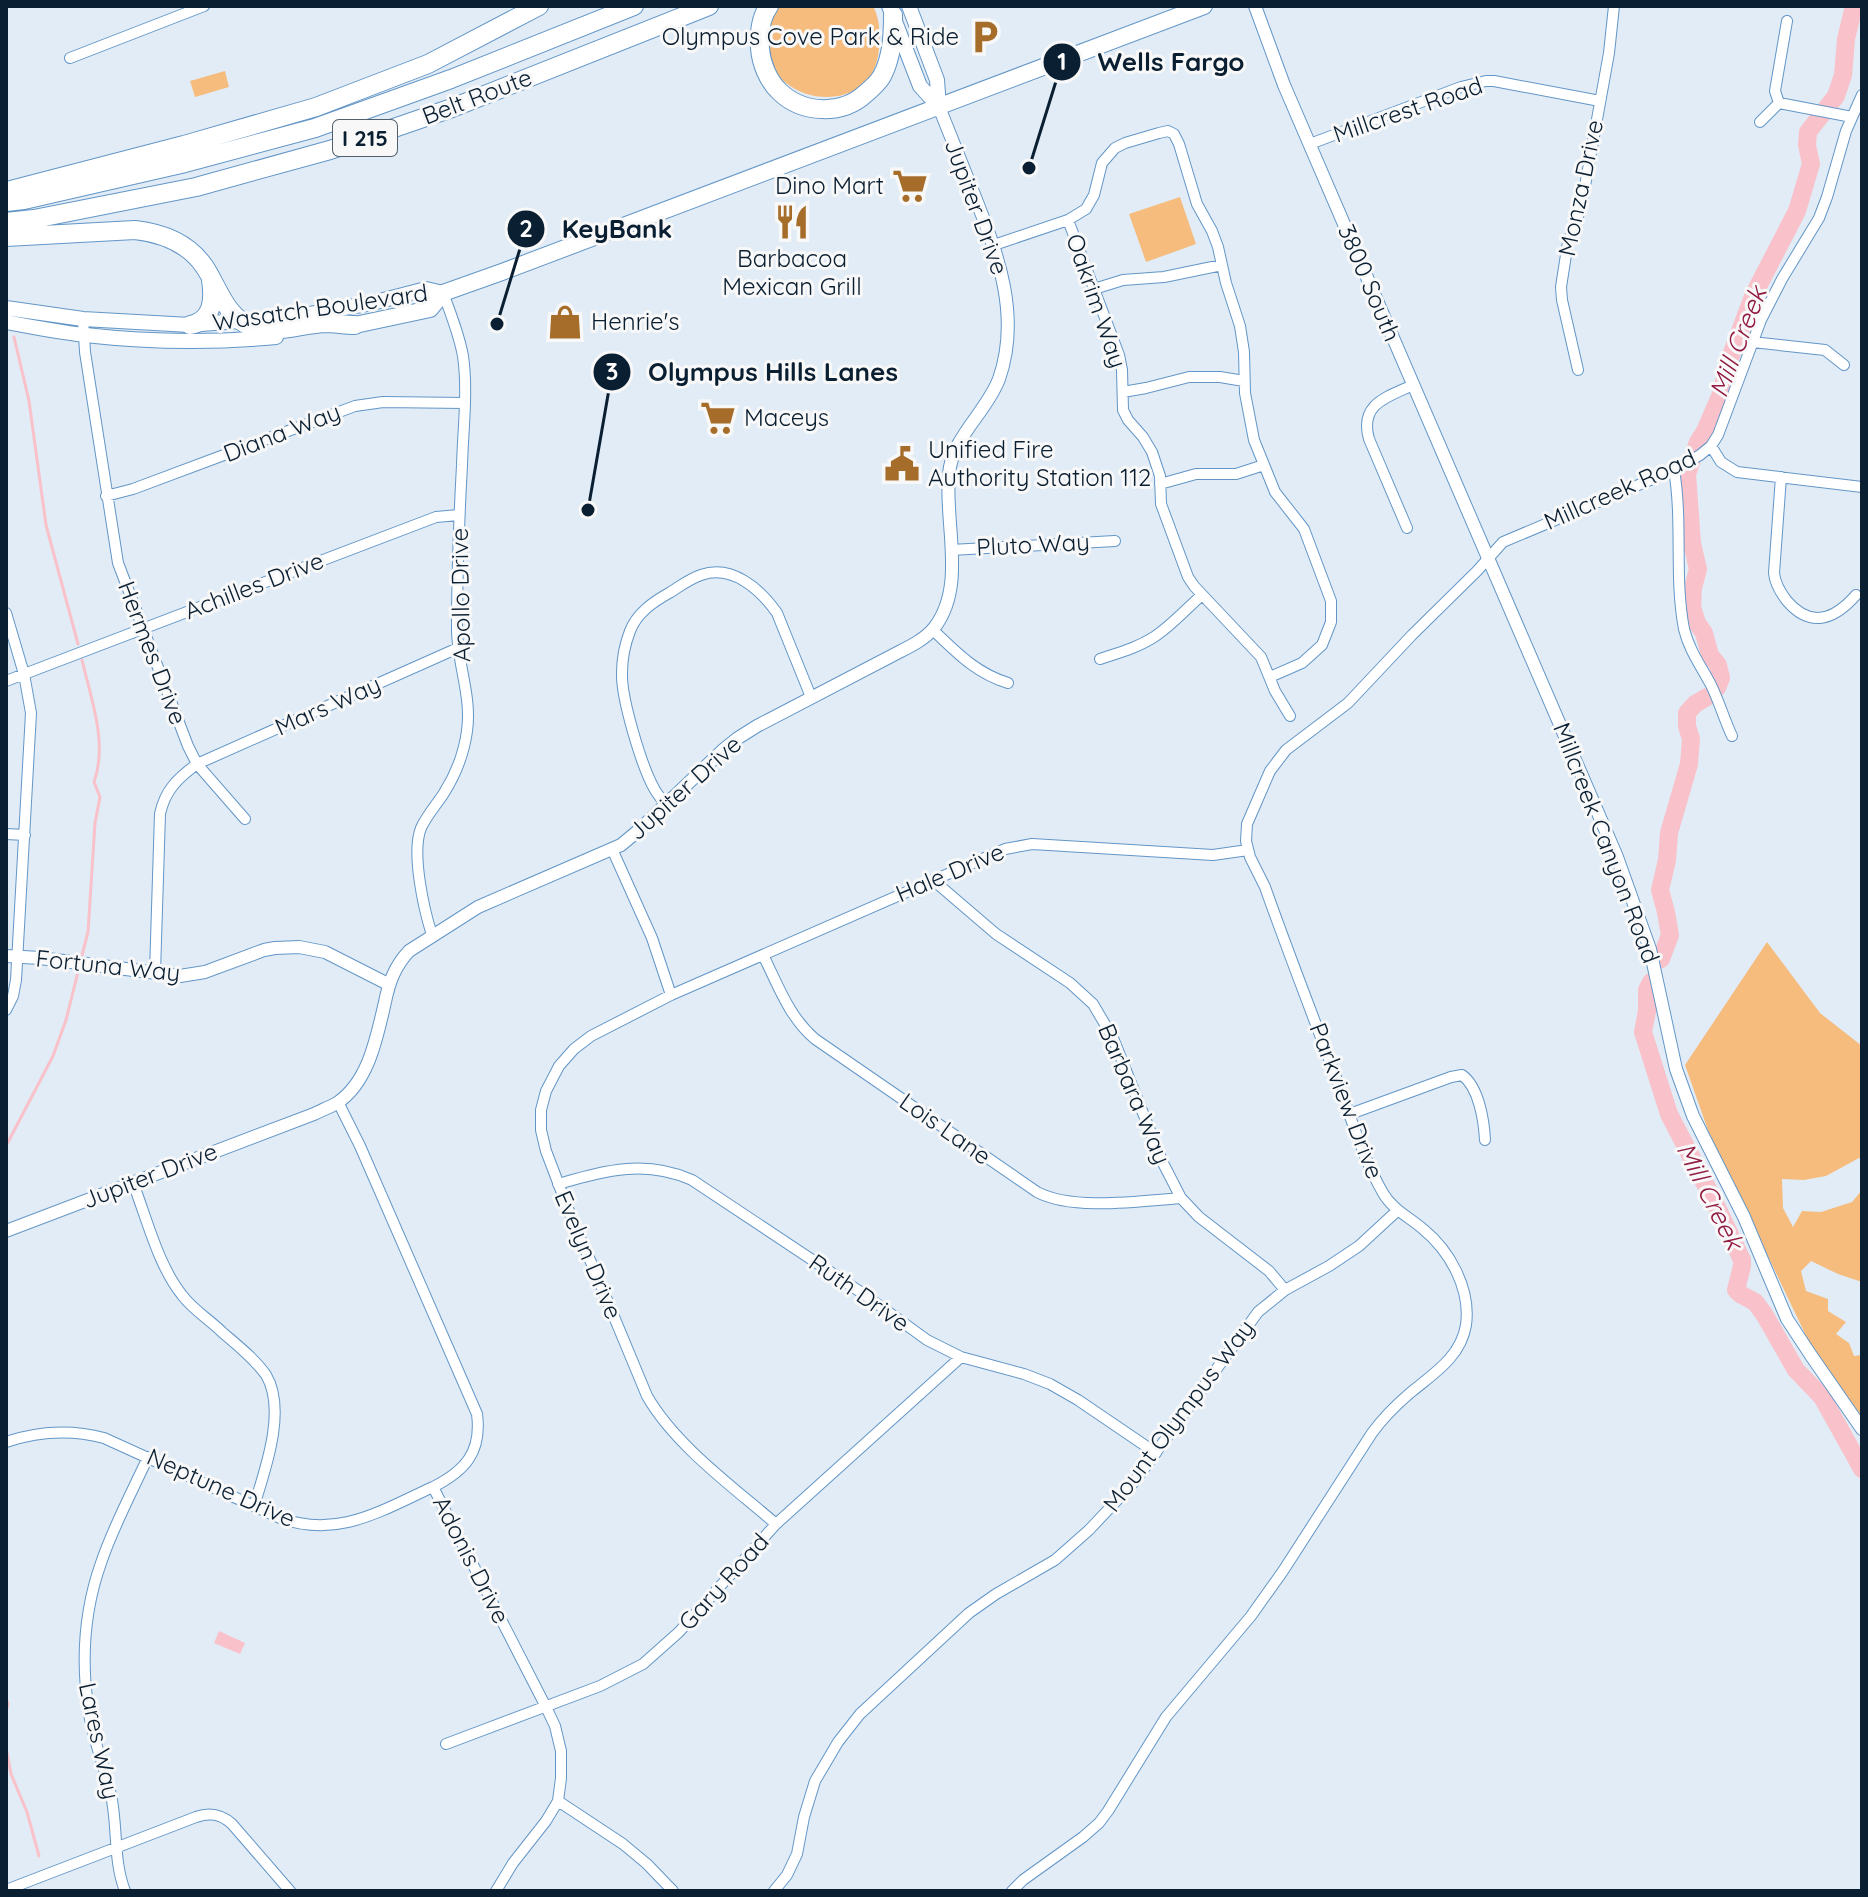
<svg xmlns="http://www.w3.org/2000/svg" width="1868" height="1897" font-family="Quicksand,sans-serif">
<style>
.green{fill:#f6bc7e}
.water{fill:#f9c1ca}
.lines{fill:none;stroke-linecap:round;stroke-linejoin:round}
.stream{stroke:#f9c1ca;stroke-width:3}
.river{stroke:#f9c1ca;stroke-width:18}
.minor-casing{stroke:#6396c7;stroke-width:12}
.tertiary-casing{stroke:#6396c7;stroke-width:14}
.secondary-casing{stroke:#6396c7;stroke-width:16}
.primary-casing{stroke:#6396c7;stroke-width:18}
.motorway-casing{stroke:#6396c7;stroke-width:20}
.minor{stroke:#fff;stroke-width:10}
.tertiary{stroke:#fff;stroke-width:12}
.secondary{stroke:#fff;stroke-width:14}
.primary{stroke:#fff;stroke-width:16}
.motorway{stroke:#fff;stroke-width:18}
.labels{text-anchor:middle;stroke-width:6;stroke-linejoin:round;paint-order:stroke}
.shield{fill:#f8f8f8;stroke:#51606d;stroke-width:2}
.shield-label{font-size:22px;font-weight:bold;fill:#0a1f32}
.poi-label{font-size:24px;fill:#0a1f32;stroke:#f8f8f8;text-anchor:start}
.street-label{font-size:24px;fill:#0a1f32;stroke:#f8f8f8}
.water-label{font-size:26px;font-style:italic;fill:#921b41;stroke:#f8f8f8}
.leader{fill:none;stroke:#0a1f32;stroke-width:3}
.callout-dot{fill:#0a1f32;stroke:#f8f8f8;stroke-width:3}
.mark-label{font-size:24px;text-anchor:middle;font-weight:bold;fill:#fff}
.callout-label{font-size:26px;text-anchor:middle;font-weight:bold;fill:#0a1f32;stroke:#f8f8f8;stroke-width:6;stroke-linejoin:round;paint-order:stroke}
</style>
<rect width="100%" height="100%" fill="#e1ecf6"/>
<!-- green -->
<path class="green" d="M778,6H873C880,19 880,34 879,48C874,133 727,100 778,6Z
M225,71L229,87L195,97L190,81Z
M1180,197L1196,244L1146,262L1129,214Z
M1767,942L1820,1013L1862,1046V1159L1859,1158L1826,1176L1804,1180L1782,1179L1783,1208L1793,1227L1802,1211L1821,1212L1852,1202L1862,1190V1282L1838,1274L1811,1261L1801,1271L1806,1291L1828,1299V1311L1846,1322L1836,1334L1849,1343L1854,1356L1862,1355V1419L1809,1342L1709,1133L1685,1065Z"/>
<!-- water -->
<path class="water" d="M219,1631L245,1643L240,1654L214,1643Z"/>
<g class="lines">
<!-- stream -->
<path class="stream" d="M14,337L29,401L46,525L78,644
M82,660C91,699 108,743 94,782L100,797L95,823L88,932L82,955
M6,1146L53,1056L66,1020L78,972
M6,1698L8,1704L6,1711
M6,1747L11,1774L27,1812L39,1856"/>
<!-- river -->
<path class="river" d="M1717,688L1721,678L1718,665L1710,655L1704,633L1697,623L1692,607L1693,588L1698,569L1692,543L1687,474L1698,442L1705,431L1721,394L1730,358L1754,294L1797,211L1811,164L1807,145L1808,132L1836,96L1843,75L1846,39L1854,6
M1661,959L1670,935L1666,912L1660,890L1667,860L1669,833L1689,764L1691,739L1687,726V713L1695,704L1707,697
M1651,982L1647,990V1011L1643,1032L1669,1114L1714,1201L1742,1260V1266L1736,1290L1740,1294L1755,1302L1764,1314L1796,1370L1822,1397L1862,1469"/>
<!-- minor casing -->
<g class="minor-casing">
<path id="minor" d="M1787,21L1775,91L1779,103L1852,117
M70,58L204,6
M1760,122L1779,103
M1310,144L1461,87L1486,81H1494L1600,101
M1068,220L1119,355L1122,370L1123,410L1128,420L1143,437L1152,452L1160,476L1161,504L1188,577L1194,586L1261,657L1275,691L1290,716
M994,245L1068,220L1086,209L1094,195L1102,163L1115,148L1125,143L1159,133L1168,131L1174,134L1179,144L1197,204L1212,231L1218,247L1226,283L1240,326L1244,352L1245,393L1254,440L1275,492L1304,529L1331,601V622L1322,645L1302,663L1270,677
M1094,289L1123,280L1164,277L1222,265
M83,319L85,352L118,563L188,746L197,764C178,778 165,790 160,814L155,972
M1752,342L1825,350L1844,365
M1578,370L1562,300L1561,287L1568,242L1581,208L1609,53L1614,6
M1123,392L1146,388L1189,377H1220L1244,381
M1711,446L1721,462L1737,472L1862,487
M1674,470C1683,523 1674,576 1684,629C1689,650 1701,666 1711,685C1719,701 1724,719 1732,736
M1781,477L1774,573C1775,584 1780,592 1787,601C1811,629 1835,619 1856,595
M1160,484L1196,474H1236L1264,465
M106,496L133,489L355,406L383,402L465,403
M1407,528L1369,439C1359,404 1387,397 1413,385
M951,550L1115,541
M6,613L24,674L31,713L16,980L13,996L6,1010
M933,630C957,653 976,673 1008,683
M1100,659C1118,653 1137,648 1154,637C1171,626 1186,609 1202,595
M6,681L436,517L459,515
M666,805C662,800 658,795 655,790C642,768 621,698 622,673C622,659 625,644 630,631C637,613 653,602 669,593C679,587 689,579 701,575C732,564 760,589 777,613L811,697
M245,819L197,764L458,648
M6,834L25,835
M612,849L652,938L671,995
M933,880L996,934L1070,983L1093,1004L1113,1038L1163,1163L1181,1198L1199,1217L1269,1271L1285,1290
M432,935C424,910 411,853 421,828C427,815 437,804 444,793C456,774 464,753 467,731C472,696 457,663 457,629C457,574 459,520 462,465C463,429 468,392 463,356C459,334 451,314 443,293
M763,955C778,985 789,1017 815,1039L1037,1192C1073,1211 1140,1201 1181,1198
M338,1102L360,1146L477,1414C482,1452 465,1471 433,1487L546,1707L555,1726L561,1751V1778L558,1801L546,1821L513,1863L496,1891
M1350,1114L1451,1077L1462,1075C1479,1087 1484,1121 1485,1140
M133,1183C147,1219 158,1265 182,1295C193,1310 209,1319 222,1332C237,1345 255,1359 266,1375C287,1410 265,1470 254,1506
M558,1184C605,1171 644,1159 692,1180L865,1295L927,1340L961,1357L1024,1374L1050,1384L1078,1400L1156,1453
M6,1442C39,1431 70,1429 104,1438L280,1518C338,1539 382,1510 433,1487
M776,1524C733,1487 675,1445 647,1396L595,1271L575,1227L546,1151L541,1130V1110L546,1091L559,1066L574,1049L591,1036L671,995L1005,849L1032,844L1213,855L1248,850
M446,1744L600,1686L643,1664L679,1632L776,1524L961,1357
M558,1801L623,1844L647,1864L673,1891
M6,1890L196,1817C210,1812 221,1814 232,1824L290,1891
M125,1891C113,1860 118,1827 111,1795C105,1767 93,1741 89,1713C81,1663 84,1611 101,1563C113,1527 132,1492 148,1457
M774,1891L787,1875L797,1854L804,1817L815,1781L838,1742L860,1714L969,1613L996,1594L1055,1560L1089,1530L1135,1481L1258,1312L1285,1290L1329,1266L1359,1246L1398,1210
M1012,1891L1023,1880L1083,1837L1099,1823L1108,1811L1166,1717L1251,1616L1283,1571L1372,1433C1383,1418 1396,1405 1410,1393C1433,1374 1461,1357 1466,1325C1471,1289 1450,1251 1423,1229C1409,1217 1392,1209 1383,1193C1363,1158 1351,1118 1337,1080C1313,1016 1288,952 1265,887L1250,857L1246,841L1247,824L1270,771L1286,750L1348,703L1412,635L1477,571L1503,542L1674,470L1700,455L1711,446L1718,435L1761,320L1782,279L1819,218L1827,197L1846,131L1862,95"/>
</g>
<!-- tertiary casing -->
<g class="tertiary-casing">
<path id="tertiary" d="M1255,6L1284,85L1617,857L1650,949L1676,1069L1693,1116L1744,1217L1787,1319L1810,1354L1862,1429
M6,956L40,958L180,976L205,972L264,950L275,948L299,947L325,952L388,984
M6,1231L314,1114C322,1110 330,1107 337,1103C369,1082 377,1036 385,1002C389,982 395,966 409,951L478,907L621,845L639,830L723,750L738,738L757,726L899,652C911,646 925,639 934,628C967,586 944,523 949,474C952,437 986,413 999,379C1021,316 998,255 975,197C963,167 951,137 939,107"/>
</g>
<!-- secondary casing -->
<g class="secondary-casing">
<path id="secondary" d="M889,6L920,86L939,107
M909,6L937,80L939,107
M6,308L83,319L190,325L299,316L372,303L426,289L443,293
M6,322C32,327 59,332 85,335C148,342 213,343 276,337"/>
</g>
<!-- primary casing -->
<g class="primary-casing">
<path id="primary" d="M355,325L430,309L443,293L502,272L1204,6"/>
</g>
<!-- motorway casing -->
<g class="motorway-casing">
<path id="motorway" d="M769,6C760,18 759,33 760,48C761,63 768,81 780,92C803,114 842,115 865,94C871,89 878,83 882,76C892,57 893,36 893,15
M11,190L184,145L316,107L428,64L539,6
M6,202L24,200L181,164L315,128L451,79L634,6
M6,222L34,219L196,187L330,150L452,108L709,6
M6,237L135,230C161,233 188,243 204,266C218,286 225,317 252,327C272,335 303,324 325,323C335,323 345,325 355,325
M190,325C213,321 214,299 211,280"/>
</g>
<!-- minor -->
<use href="#minor" class="minor"/>
<!-- tertiary -->
<use href="#tertiary" class="tertiary"/>
<!-- secondary -->
<use href="#secondary" class="secondary"/>
<!-- primary -->
<use href="#primary" class="primary"/>
<!-- motorway -->
<use href="#motorway" class="motorway"/>
</g>
<!-- icons -->
<defs>
<g id="parking-bare" transform="scale(2.76)"><path d="M-3.5-5.5H1a3.5 3.5 0 0 1 0 7H-1V5.5H-3.5ZM-1-3.4V-.6H.8a1.4 1.4 0 0 0 0-2.8Z" fill="#a56d29" stroke="#f8f8f8" stroke-width="2.5" paint-order="stroke"/></g>
<g id="supermarket-bare" transform="scale(2.76)"><path d="M-6-5.5h2.5l.6 2H6L4.5 2H-2.5L-4.4-4H-6ZM-1.5 3.2a1.3 1.3 0 1 0 .1 0ZM3 3.2a1.3 1.3 0 1 0 .1 0Z" fill="#a56d29" stroke="#f8f8f8" stroke-width="2.5" paint-order="stroke"/></g>
<g id="restaurant-bare" transform="scale(2.76)"><path d="M-5-6h1v4h1v-4h1v4h1v-4h1v5L-1.5 .5V6h-2V.5L-5-1ZM5-6V6H3V1.5H1.5Q1.5-4 5-6Z" fill="#a56d29" stroke="#f8f8f8" stroke-width="2.5" paint-order="stroke"/></g>
<g id="shop-bare" transform="scale(2.76)"><path d="M-5-2.5h2.3a2.7 3.5 0 0 1 5.4 0H5L5.5 6h-11ZM-1.5-2.5h3a1.5 2.3 0 0 0-3 0Z" fill="#a56d29" stroke="#f8f8f8" stroke-width="2.5" paint-order="stroke"/></g>
<g id="civic-bare" transform="scale(2.76)"><path d="M-.6-6.5H3V-4.5H.6V-3L4-1V1h2V6H-6V1h2V-1L-.6-3ZM-1.2 2.5V6h2.4V2.5Z" fill="#a56d29" stroke="#f8f8f8" stroke-width="2.5" paint-order="stroke"/></g>
</defs>
<g fill-rule="evenodd">
<use href="#parking-bare" x="985" y="37"/>
<use href="#supermarket-bare" x="910" y="186"/>
<use href="#restaurant-bare" x="792" y="222"/>
<use href="#shop-bare" x="565" y="322"/>
<use href="#supermarket-bare" x="718" y="418"/>
<use href="#civic-bare" x="902" y="464"/>
</g>
<g class="labels">
<!-- shield labels -->
<rect class="shield" x="333" y="120" width="64" height="36" rx="6"/>
<g class="shield-label">
<text x="365" y="146">I 215</text>
</g>
<!-- poi labels -->
<g class="poi-label">
<text x="959" y="45" text-anchor="end">Olympus Cove Park &amp; Ride</text>
<text x="884" y="194" text-anchor="end">Dino Mart</text>
<text x="792" y="267" text-anchor="middle">Barbacoa<tspan x="792" dy="28">Mexican Grill</tspan></text>
<text x="591" y="330">Henrie's</text>
<text x="744" y="426">Maceys</text>
<text x="928" y="458">Unified Fire<tspan x="928" dy="28">Authority Station 112</tspan></text>
</g>
<!-- street labels -->
<g class="street-label">
<text transform="translate(477 97) rotate(-21)" y="8">Belt Route</text>
<text transform="translate(1408 110) rotate(-19)" y="8">Millcrest Road</text>
<text transform="translate(1581 188) rotate(-78)" y="8">Monza Drive</text>
<text transform="translate(976 207) rotate(70)" y="8">Jupiter Drive</text>
<text transform="translate(1369 283) rotate(67)" y="8">3800 South</text>
<text transform="translate(1096 301) rotate(71)" y="8">Oakrim Way</text>
<text transform="translate(320 308) rotate(-8)" y="8">Wasatch Boulevard</text>
<text transform="translate(282 433) rotate(-21)" y="8">Diana Way</text>
<text transform="translate(1620 490) rotate(-24)" y="8">Millcreek Road</text>
<text transform="translate(1033 545) rotate(-3)" y="8">Pluto Way</text>
<text transform="translate(254 586) rotate(-21)" y="8">Achilles Drive</text>
<text transform="translate(461 595) rotate(-91)" y="8">Apollo Drive</text>
<text transform="translate(152 653) rotate(69)" y="8">Hermes Drive</text>
<text transform="translate(328 706) rotate(-24)" y="8">Mars Way</text>
<text transform="translate(685 788) rotate(-42)" y="8">Jupiter Drive</text>
<text transform="translate(1606 843) rotate(69)" y="8">Millcreek Canyon Road</text>
<text transform="translate(950 873) rotate(-23)" y="8">Hale Drive</text>
<text transform="translate(108 966) rotate(6)" y="8">Fortuna Way</text>
<text transform="translate(1134 1094) rotate(67)" y="8">Barbara Way</text>
<text transform="translate(1346 1101) rotate(69)" y="8">Parkview Drive</text>
<text transform="translate(945 1129) rotate(35)" y="8">Lois Lane</text>
<text transform="translate(150 1176) rotate(-21)" y="8">Jupiter Drive</text>
<text transform="translate(588 1255) rotate(67)" y="8">Evelyn Drive</text>
<text transform="translate(859 1293) rotate(35)" y="8">Ruth Drive</text>
<text transform="translate(1179 1416) rotate(-53)" y="8">Mount Olympus Way</text>
<text transform="translate(221 1488) rotate(24)" y="8">Neptune Drive</text>
<text transform="translate(471 1560) rotate(63)" y="8">Adonis Drive</text>
<text transform="translate(724 1582) rotate(-48)" y="8">Gary Road</text>
<text transform="translate(99 1741) rotate(78)" y="8">Lares Way</text>
</g>
<!-- water labels -->
<g class="water-label">
<text transform="translate(1738 342) rotate(-69)" y="9">Mill Creek</text>
<text transform="translate(1710 1196) rotate(63)" y="9">Mill Creek</text>
</g>
</g>
<!-- callouts -->
<path class="leader" d="M1029 168L1062 62M497 324L526 229M588 510L612 372"/>
<g class="callout-dot">
<circle cx="1029" cy="168" r="8"/>
<circle cx="497" cy="324" r="8"/>
<circle cx="588" cy="510" r="8"/>
<circle cx="1062" cy="62" r="20"/>
<circle cx="526" cy="229" r="20"/>
<circle cx="612" cy="372" r="20"/>
</g>
<g class="mark-label">
<text x="1062" y="70">1</text>
<text x="526" y="237">2</text>
<text x="612" y="380">3</text>
</g>
<g class="callout-label">
<text x="1171" y="71">Wells Fargo</text>
<text x="617" y="238">KeyBank</text>
<text x="773" y="381">Olympus Hills Lanes</text>
</g>
<!-- border -->
<rect width="1868" height="1897" fill="none" stroke="#0a1f32" stroke-width="16"/>
</svg>
